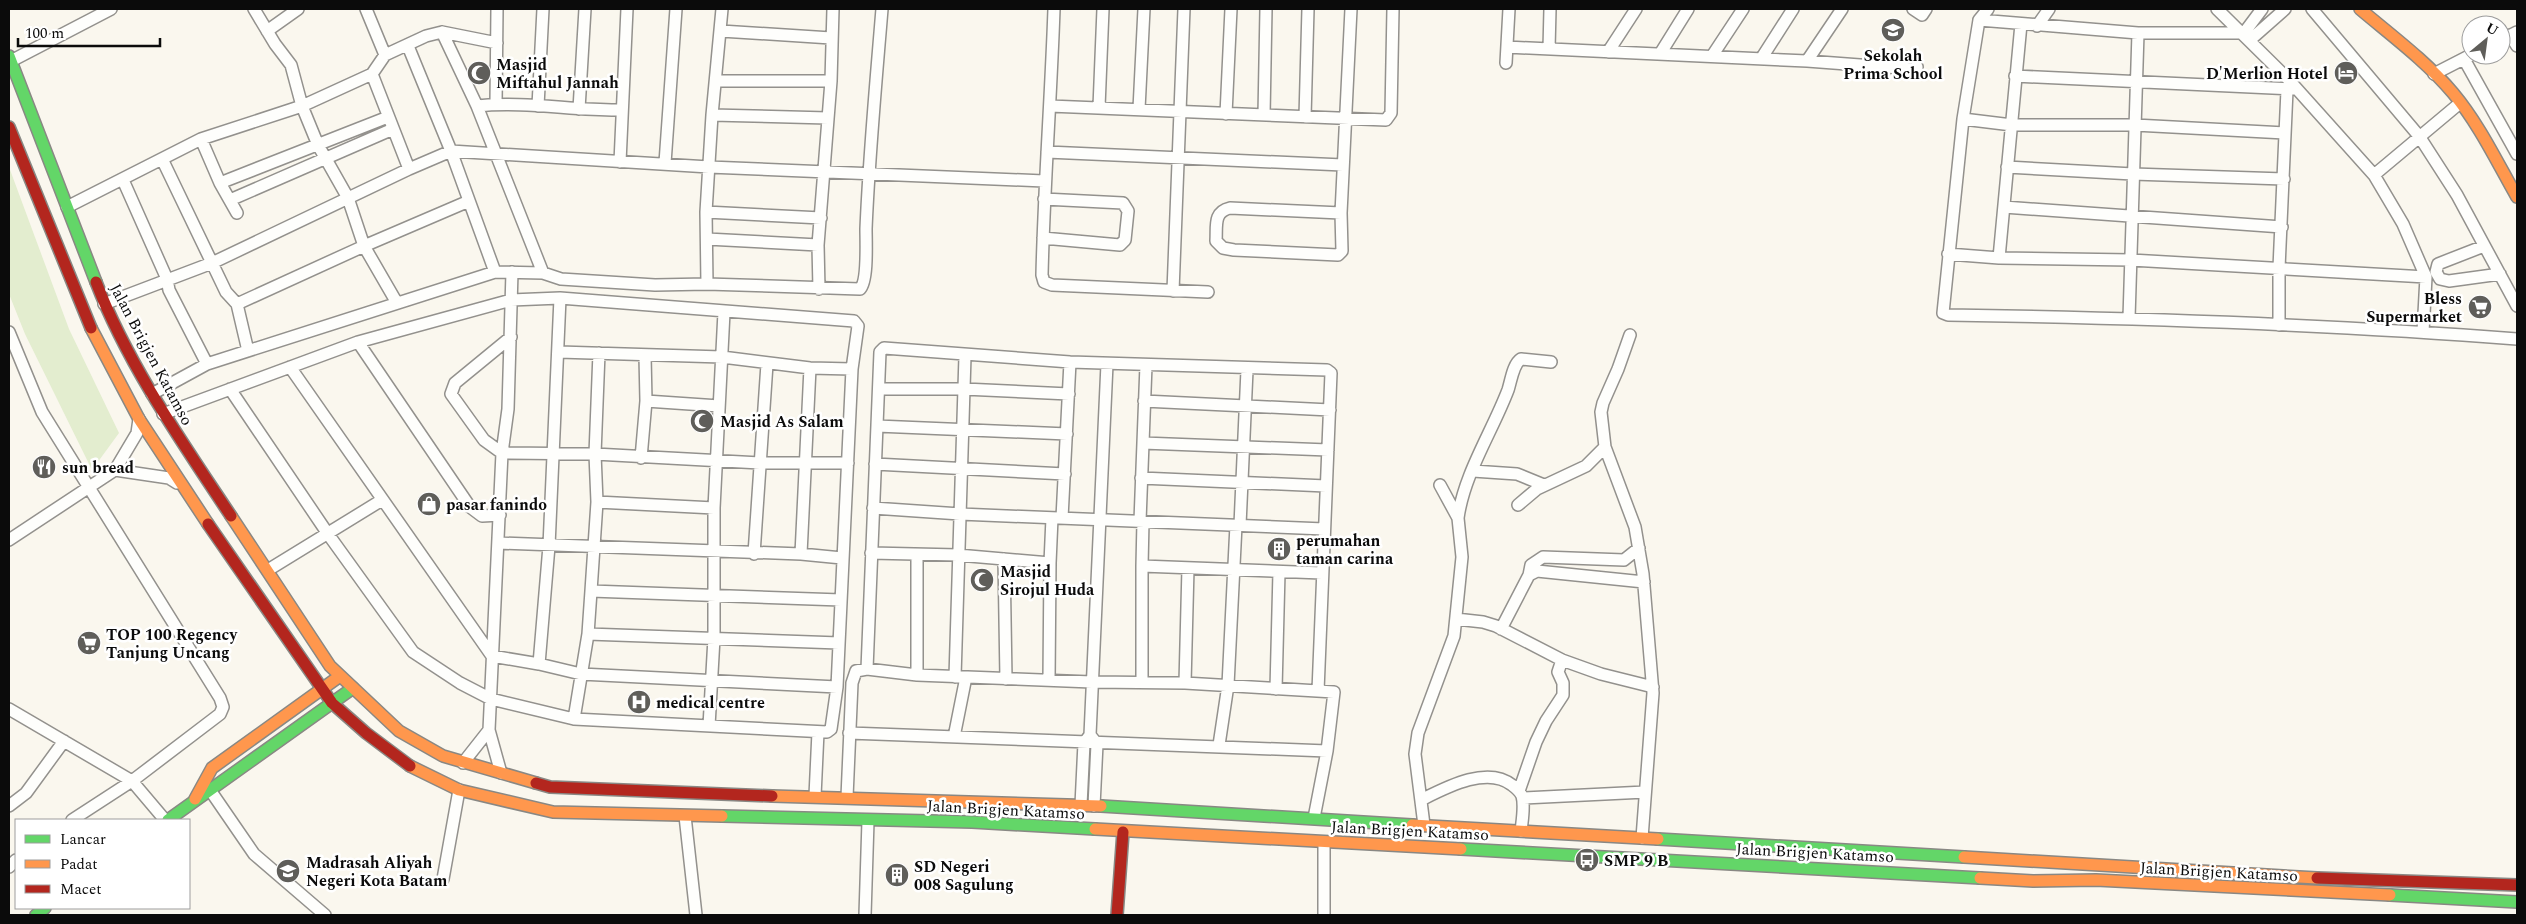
<svg xmlns="http://www.w3.org/2000/svg" width="2526" height="924" font-family="Spectral,serif">
<style>
.green{fill:#e3edcf}
.lines{fill:none;stroke-linecap:round;stroke-linejoin:round}
.street-casing{stroke:#93918d;stroke-width:14}
.fast-casing{stroke:#898884;stroke-width:14}
.slow-casing{stroke:#898884;stroke-width:14}
.jam-casing{stroke:#898884;stroke-width:14}
.street{stroke:#fefefc;stroke-width:11}
.fast{stroke:#63d668;stroke-width:11}
.slow{stroke:#ff974d;stroke-width:11}
.jam{stroke:#b3261e;stroke-width:11}
.labels{text-anchor:middle;stroke-width:5;stroke-linejoin:round;paint-order:stroke}
.poi-label{font-size:16px;font-weight:bold;fill:#0b0b0b;stroke:#fff;text-anchor:start}
.street-label{font-size:16px;fill:#0b0b0b;stroke:#fff}
</style>
<rect width="100%" height="100%" fill="#faf7ee"/>
<!-- green -->
<path class="green" d="M9,167L69,329L119,433L92,470L25,334L9,294Z"/>
<g class="lines">
<!-- street casing -->
<g class="street-casing">
<path id="street" d="M254,9L275,44L291,65L302,106L318,145L348,198L364,246L397,303
M366,9L385,55
M1054,9C1051,98 1044,186 1042,275L1044,282L1052,285L1208,292
M1913,9L1922,15L1926,9
M2217,9L2287,78L2374,175L2403,224L2426,277L2423,332
M2262,9L2244,33H2138L1979,20L1963,119L1943,313L1948,315C2138,318 2328,324 2517,339
M2312,9L2419,136L2457,195L2517,306
M1979,20L1988,9
M2037,26L2049,9
M267,31L298,9
M721,31L831,38
M442,32L477,106L543,273
M2510,35L2517,46
M2250,40L2285,9
M2501,40L2517,32
M408,46L451,151L495,272
M1507,47L1807,61L1913,69L1917,67
M1549,49L1550,9
M1608,52L1636,9
M1660,54L1688,9
M1712,56L1743,9
M1761,59L1793,9
M2464,59L2517,154
M11,61L111,9
M1807,61L1842,9
M1506,63L1509,9
M372,74L409,169
M2434,74L2471,55
M2015,76L2295,89
M717,81H831
M496,104L497,9
M477,106C526,101 574,111 622,110
M538,106L543,9
M1050,106L1386,120L1391,113L1393,9
M1099,107L1103,9
M579,109L585,9
M1139,109L1144,9
M1226,114L1231,9
M712,115L828,118
M1264,115L1266,9
M1305,117L1308,9
M1963,119L2012,125H2135L2285,133
M201,139L220,183L237,213
M1047,152L1343,165
M162,159L226,292L237,304L248,351
M620,162L627,9
M665,163L676,9
M2007,167L2133,174L2284,179
M2374,175L2460,103
M123,180L167,279L169,290L207,364L495,272L543,273L561,279L655,285L707,284L860,289C868,281 866,242 866,229C869,156 876,82 882,9
M220,183L388,117
M230,200L393,129
M67,207L201,139L302,106L372,74L385,55L426,36L442,32L497,43
M2004,207L2282,227
M706,212L821,218
M1341,213L1230,208C1213,212 1217,226 1216,241L1223,248L1234,250L1338,255L1342,251L1341,213L1351,9
M1043,238L1120,245L1125,240L1128,211L1123,203L1044,199
M707,239L818,245
M2484,246L2438,264L2436,272L2440,279L2449,281L2500,274
M1948,254L1999,258L2131,260L2426,277
M1999,258L2021,24
M707,284L706,212L712,115L722,9
M819,289L818,245L831,81L833,9
M1173,291L1184,9
M104,304L212,263L409,169L451,151L709,167L1044,181
M237,304L364,246L469,201
M2129,318L2138,33
M2279,325V268L2287,90
M9,332L42,412L220,698L223,707L220,714L132,781L72,820
M1630,335L1618,369L1603,403L1601,412L1605,447L1635,527L1643,574L1653,693L1642,838
M511,337L455,383L451,394L484,440L502,453L595,454L760,463H848
M358,342L470,507L482,516L500,515
M559,352L722,357L810,368L852,369
M290,367L492,656L539,664L581,674L837,687
M879,389H964L1069,394
M152,394L207,364
M646,401L719,406
M1144,401L1330,410
M163,414L358,342L511,300L560,298L854,321L858,326L852,369L837,687L831,729L827,732L574,719L491,699L460,683L413,652L328,534L230,389
M139,419L137,433L115,470L169,478L177,483
M877,426L1067,434
M1143,443L1328,450
M641,458L646,401L645,356
M875,464L1065,474
M1473,471L1517,474L1544,485
M1141,478L1326,486
M597,502L714,508
M1518,505L1537,489L1586,466L1605,447
M873,508L960,514L1324,529
M1062,518L1070,362
M1458,518C1464,474 1492,432 1508,390C1511,381 1513,364 1521,359L1551,362
M1140,521L1146,365
M1143,521L1142,566L1322,573
M1240,525L1247,370
M9,540L115,470
M498,543L801,554L842,558
M871,553L958,555L1050,563L1052,518
M754,554L767,364
M801,554L810,368
M917,555V675
M1004,559L1006,679
M268,570L382,500
M1529,575L1531,565L1543,557L1624,560L1639,548
M591,591L841,600
M1456,619L1483,622L1496,626L1562,660L1601,674L1653,687
M1501,629L1529,575L1537,571L1644,582
M588,634L839,643
M539,664L549,546L560,298
M867,669L880,352L884,348L1070,362L1327,370L1331,373L1318,691
M955,677L965,356
M1049,680L1050,563
M1142,682V566
M1185,683L1188,568
M1276,689L1279,572
M9,709L132,781L165,820
M574,719L588,634L591,591L597,502L595,454L599,353
M709,726L714,638V508L724,312
M849,733L1327,751
M1090,735L1107,364
M954,737L966,677
M1219,745L1228,685L1236,525
M463,763L489,730
M501,773L489,730L502,453L508,409L512,272
M210,790L254,854L325,915
M1519,791L1536,742L1546,721L1563,695V683L1558,672L1562,660
M815,796L818,732
M847,797L852,683L856,671L867,669L917,675L1092,682L1185,683L1334,692L1327,751L1314,818
M1523,798L1645,792
M1421,800C1445,788 1487,765 1512,785C1516,788 1520,791 1522,796C1525,806 1522,821 1521,831
M1081,805L1084,743L1090,735L1097,744L1094,806
M9,806L26,793L64,741
M685,816L696,915
M1424,825L1415,754L1418,733L1454,636L1462,557L1458,518L1440,485
M1324,842V915
M9,867L16,860
M443,879L459,790
M865,915L868,821"/>
</g>
<!-- fast casing -->
<g class="fast-casing">
<path id="fast" d="M9,56L96,282
M1101,806L1412,825
M722,816L972,822L1095,829
M168,820L353,688
M1658,839L1964,857
M1461,849L1980,878
M2390,895L2517,902
M36,915L45,908"/>
</g>
<!-- slow casing -->
<g class="slow-casing">
<path id="slow" d="M2360,9C2392,36 2426,61 2453,93C2479,124 2497,162 2517,197
M91,328L139,419L208,524
M231,516L330,666L399,731L443,756L536,783
M410,766L459,790L553,812L722,816
M772,796L1101,806
M195,799L212,768L340,676
M1412,825L1658,839
M1095,829L1461,849
M1964,857L2317,878
M1980,878L2033,881L2096,880L2390,895"/>
</g>
<!-- jam casing -->
<g class="jam-casing">
<path id="jam" d="M9,127L91,328
M96,282C128,365 182,442 231,516
M208,524L332,703L366,733L410,766
M536,783L550,787L772,796
M2317,878L2517,885
M1117,915L1123,832"/>
</g>
<!-- street -->
<use href="#street" class="street"/>
<!-- fast -->
<use href="#fast" class="fast"/>
<!-- slow -->
<use href="#slow" class="slow"/>
<!-- jam -->
<use href="#jam" class="jam"/>
</g>
<!-- icons -->
<defs>
<g id="school-disc" transform="scale(1.25)"><circle r="9.5" fill="#5f5e5a" stroke="#fff"/><path d="M0-5L7-2L0 1L-7-2ZM-4 1L0 2.5L4 1V4Q0 6-4 4Z" fill="#fff"/></g>
<g id="mosque-disc" transform="scale(1.25)"><circle r="9.5" fill="#5f5e5a" stroke="#fff"/><path d="M3.5-4.9A6 6 0 1 0 3.5 4.9A5 5 0 1 1 3.5-4.9Z" fill="#fff"/></g>
<g id="hotel-disc" transform="scale(1.25)"><circle r="9.5" fill="#5f5e5a" stroke="#fff"/><path d="M-6-4.5h1.5V1H6V5H4.5V3h-9V5H-6ZM-4 0a1.8 1.8 0 1 1 3.6 0ZM.5 0V-2.5h3Q6-2.5 6 0Z" fill="#fff"/></g>
<g id="supermarket-disc" transform="scale(1.25)"><circle r="9.5" fill="#5f5e5a" stroke="#fff"/><path d="M-6-5.5h2.5l.6 2H6L4.5 2H-2.5L-4.4-4H-6ZM-1.5 3.2a1.3 1.3 0 1 0 .1 0ZM3 3.2a1.3 1.3 0 1 0 .1 0Z" fill="#fff"/></g>
<g id="restaurant-disc" transform="scale(1.25)"><circle r="9.5" fill="#5f5e5a" stroke="#fff"/><path d="M-5-6h1v4h1v-4h1v4h1v-4h1v5L-1.5 .5V6h-2V.5L-5-1ZM5-6V6H3V1.5H1.5Q1.5-4 5-6Z" fill="#fff"/></g>
<g id="shop-disc" transform="scale(1.25)"><circle r="9.5" fill="#5f5e5a" stroke="#fff"/><path d="M-5-2.5h2.3a2.7 3.5 0 0 1 5.4 0H5L5.5 6h-11ZM-1.5-2.5h3a1.5 2.3 0 0 0-3 0Z" fill="#fff"/></g>
<g id="building-disc" transform="scale(1.25)"><circle r="9.5" fill="#5f5e5a" stroke="#fff"/><path d="M-4-6H4V6H1V3H-1V6H-4ZM-2.5-4.3h1.7v1.8h-1.7ZM.8-4.3h1.7v1.8H.8ZM-2.5-1h1.7V.8h-1.7ZM.8-1h1.7V.8H.8Z" fill="#fff"/></g>
<g id="hospital-disc" transform="scale(1.25)"><circle r="9.5" fill="#5f5e5a" stroke="#fff"/><path d="M-5-5h3v3.5h4V-5h3V5h-3V1.5h-4V5h-3Z" fill="#fff"/></g>
<g id="bus-disc" transform="scale(1.25)"><circle r="9.5" fill="#5f5e5a" stroke="#fff"/><path d="M-5-6H5V4H4V6H2V4H-2V6H-4V4H-5ZM-3.5-4V0h7V-4ZM-3.5 1.2v1.5H-2V1.2ZM2 1.2v1.5H3.5V1.2Z" fill="#fff"/></g>
</defs>
<g fill-rule="evenodd">
<use href="#school-disc" x="1893" y="30"/>
<use href="#mosque-disc" x="479" y="73"/>
<use href="#hotel-disc" x="2346" y="73"/>
<use href="#supermarket-disc" x="2480" y="307"/>
<use href="#mosque-disc" x="702" y="421"/>
<use href="#restaurant-disc" x="44" y="467"/>
<use href="#shop-disc" x="429" y="504"/>
<use href="#building-disc" x="1279" y="549"/>
<use href="#mosque-disc" x="982" y="580"/>
<use href="#supermarket-disc" x="89" y="643"/>
<use href="#hospital-disc" x="639" y="702"/>
<use href="#bus-disc" x="1587" y="860"/>
<use href="#school-disc" x="288" y="871"/>
<use href="#building-disc" x="897" y="875"/>
</g>
<g class="labels">
<!-- poi labels -->
<g class="poi-label">
<text x="1893" y="61" text-anchor="middle">Sekolah<tspan x="1893" dy="18">Prima School</tspan></text>
<text x="496" y="70">Masjid<tspan x="496" dy="18">Miftahul Jannah</tspan></text>
<text x="2328" y="79" text-anchor="end">D'Merlion Hotel</text>
<text x="2462" y="304" text-anchor="end">Bless<tspan x="2462" dy="18">Supermarket</tspan></text>
<text x="720" y="427">Masjid As Salam</text>
<text x="62" y="473">sun bread</text>
<text x="446" y="510">pasar fanindo</text>
<text x="1296" y="546">perumahan<tspan x="1296" dy="18">taman carina</tspan></text>
<text x="1000" y="577">Masjid<tspan x="1000" dy="18">Sirojul Huda</tspan></text>
<text x="106" y="640">TOP 100 Regency<tspan x="106" dy="18">Tanjung Uncang</tspan></text>
<text x="656" y="708">medical centre</text>
<text x="1604" y="866">SMP 9 B</text>
<text x="306" y="868">Madrasah Aliyah<tspan x="306" dy="18">Negeri Kota Batam</tspan></text>
<text x="914" y="872">SD Negeri<tspan x="914" dy="18">008 Sagulung</tspan></text>
</g>
<!-- street labels -->
<g class="street-label">
<text transform="translate(152 354) rotate(62)" y="6">Jalan Brigjen Katamso</text>
<text transform="translate(1006 809) rotate(3)" y="6">Jalan Brigjen Katamso</text>
<text transform="translate(1410 830) rotate(3)" y="6">Jalan Brigjen Katamso</text>
<text transform="translate(1815 852) rotate(3)" y="6">Jalan Brigjen Katamso</text>
<text transform="translate(2219 871) rotate(3)" y="6">Jalan Brigjen Katamso</text>
</g>
</g>
<!-- border -->
<rect width="2526" height="924" fill="none" stroke="#0b0b0b" stroke-width="20"/>
<!-- legend -->
<rect x="15" y="819" width="175" height="90" fill="#ffffff" stroke="#9d9d9d"/>
<rect x="25" y="835" width="25" height="8" fill="#63d668" stroke="#9d9d9d"/>
<text x="60" y="844" font-size="15" fill="#0b0b0b">Lancar</text>
<rect x="25" y="860" width="25" height="8" fill="#ff974d" stroke="#9d9d9d"/>
<text x="60" y="869" font-size="15" fill="#0b0b0b">Padat</text>
<rect x="25" y="885" width="25" height="8" fill="#b3261e" stroke="#9d9d9d"/>
<text x="60" y="894" font-size="15" fill="#0b0b0b">Macet</text>
<!-- north arrow -->
<g transform="translate(2486 40) rotate(29)"><circle r="24" fill="#ffffff" stroke="#9d9d9d"/>
<path d="M0-4L9 19L0 12L-9 19Z" fill="#5f5e5a"/>
<text y="-8" font-size="14" font-weight="bold" text-anchor="middle" fill="#0b0b0b">U</text>
</g>
<!-- scale -->
<path d="M18 38v8h142v-8" fill="none" stroke="#0b0b0b" stroke-width="2.5"/>
<text x="25" y="38" font-size="15" fill="#0b0b0b" stroke="#ffffff" stroke-width="4" paint-order="stroke">100 m</text>
</svg>
